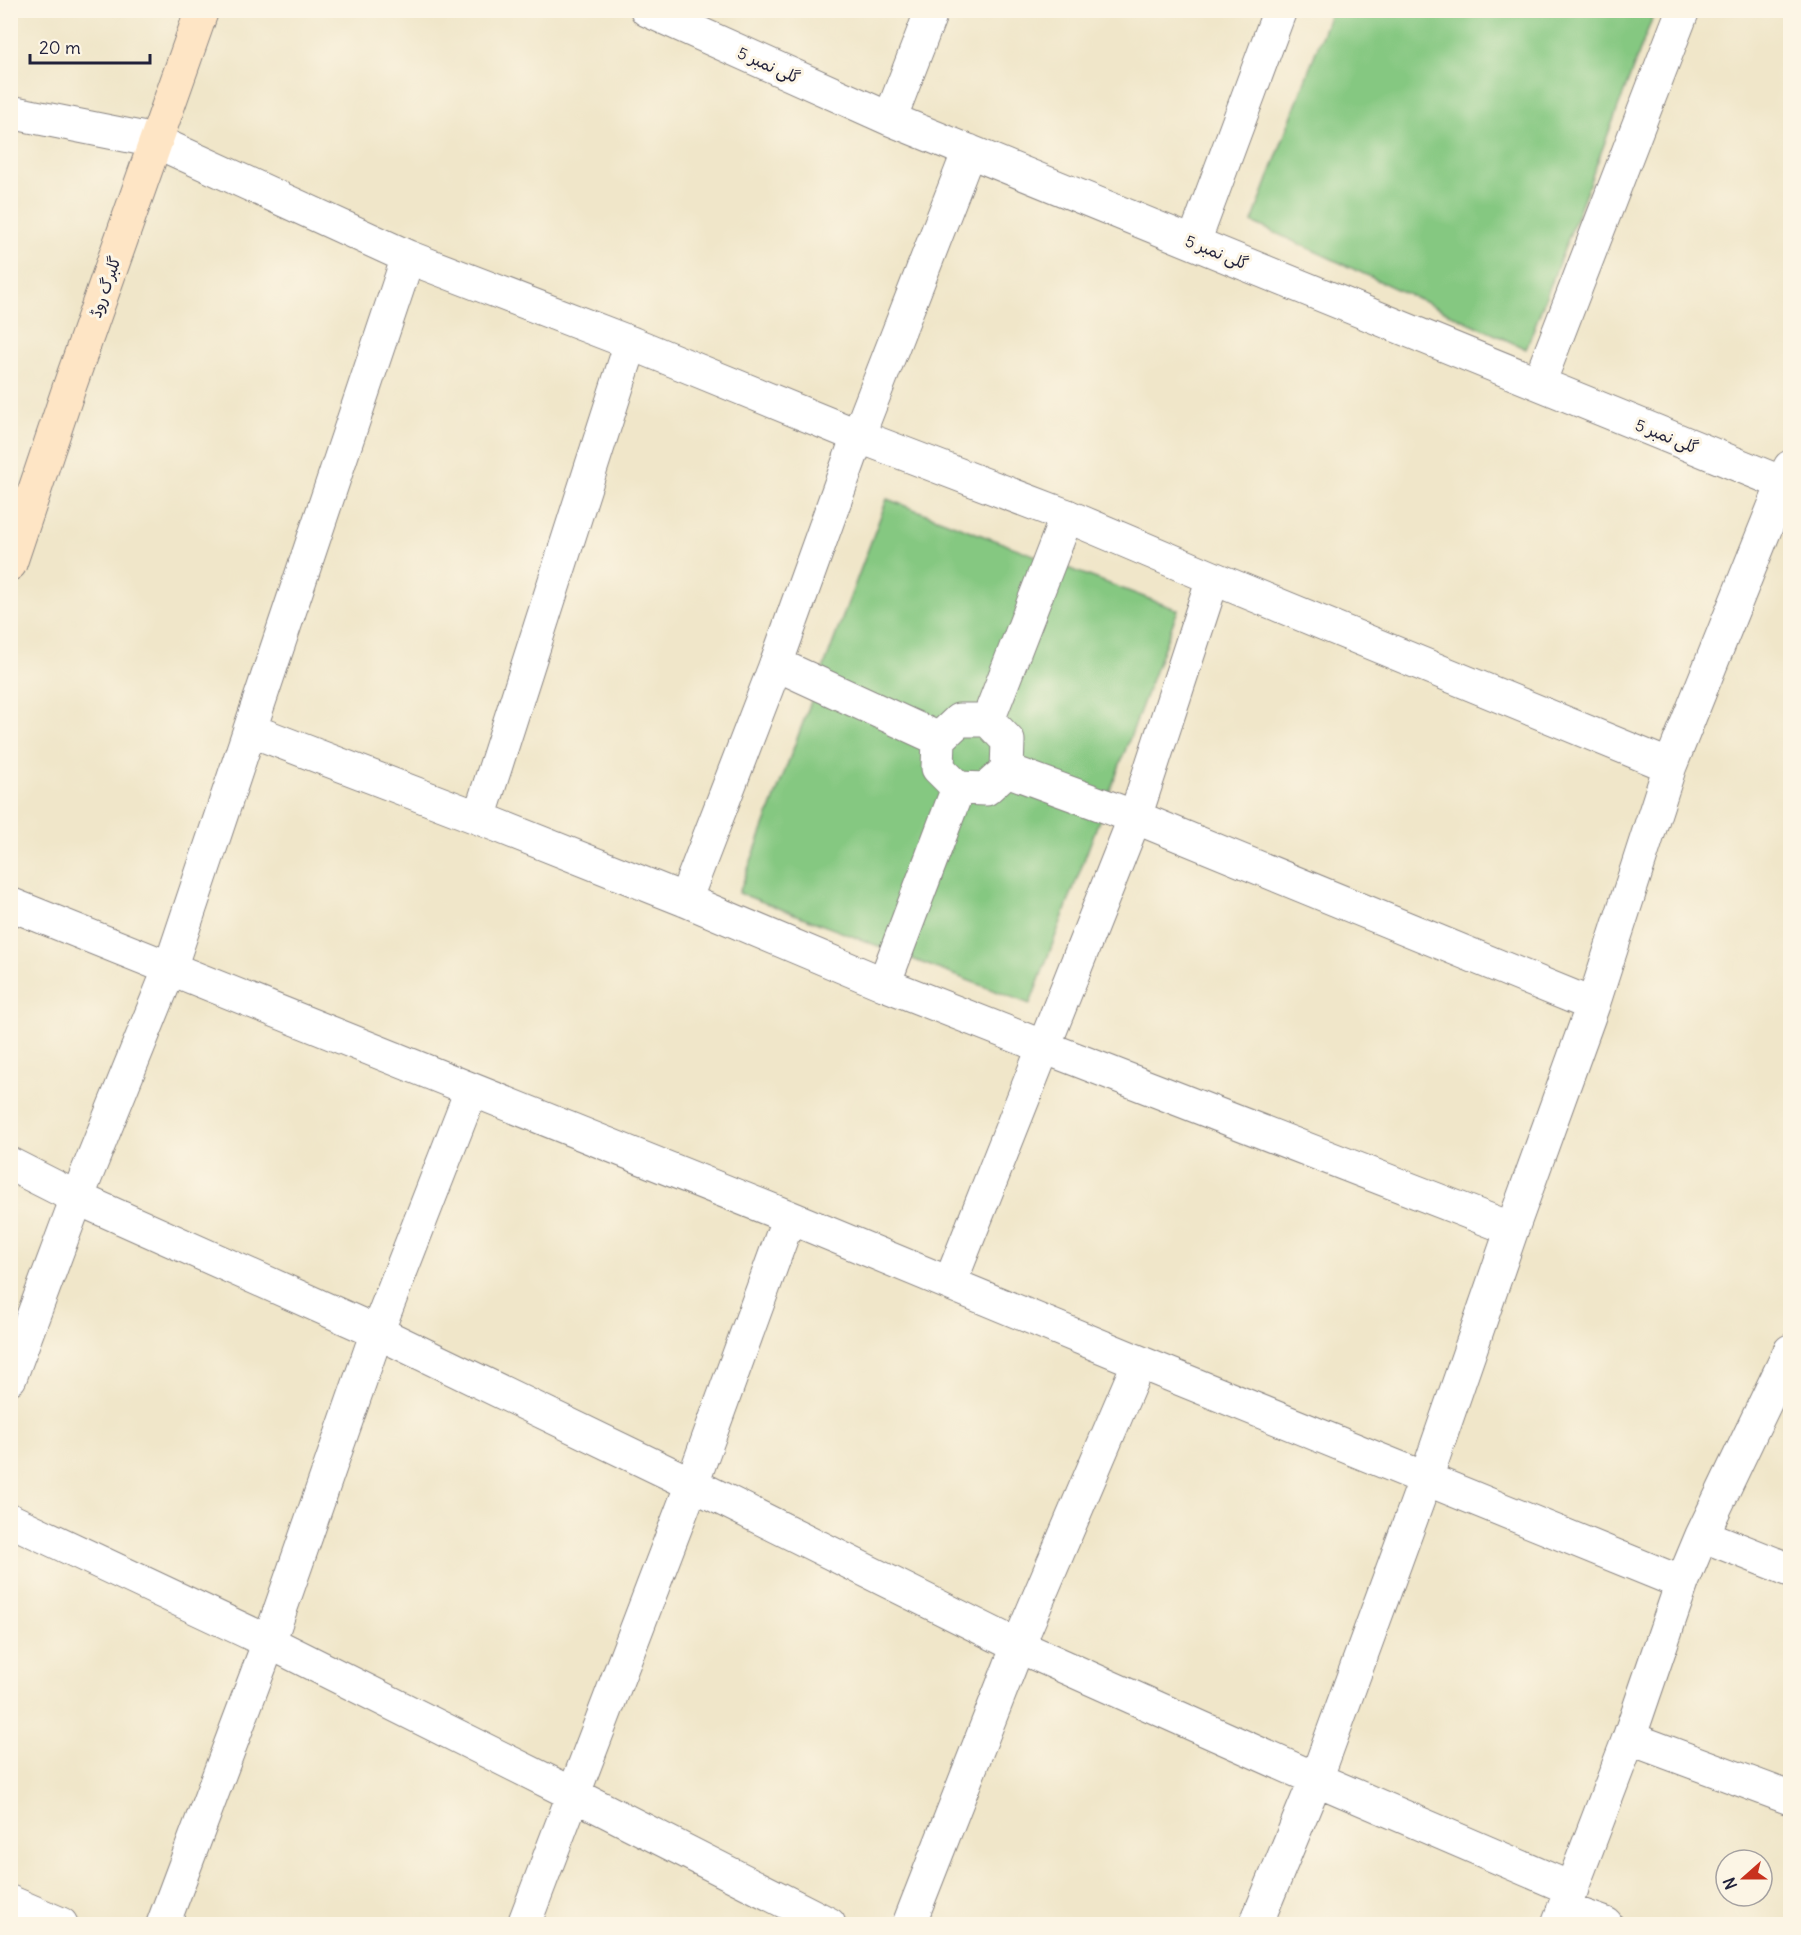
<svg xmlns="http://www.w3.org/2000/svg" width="1801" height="1935" font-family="Delius,'Playpen Sans Arabic',sans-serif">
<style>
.green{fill:#85c881;stroke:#54755e;stroke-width:1.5}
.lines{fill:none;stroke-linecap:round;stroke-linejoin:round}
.pedestrian-casing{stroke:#898482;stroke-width:35}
.minor-casing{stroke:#898482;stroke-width:35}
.secondary-casing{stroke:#898482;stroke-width:35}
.pedestrian{stroke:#fff;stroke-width:33}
.minor{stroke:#fff;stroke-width:33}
.secondary{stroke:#fee5c5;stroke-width:33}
.labels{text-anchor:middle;stroke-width:6;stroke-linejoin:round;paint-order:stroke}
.street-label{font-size:16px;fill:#22223b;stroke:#fcf5e5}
</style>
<rect width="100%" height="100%" fill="#fcf5e5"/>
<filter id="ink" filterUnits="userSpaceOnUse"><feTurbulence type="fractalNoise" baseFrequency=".0167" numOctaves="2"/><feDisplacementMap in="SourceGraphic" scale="12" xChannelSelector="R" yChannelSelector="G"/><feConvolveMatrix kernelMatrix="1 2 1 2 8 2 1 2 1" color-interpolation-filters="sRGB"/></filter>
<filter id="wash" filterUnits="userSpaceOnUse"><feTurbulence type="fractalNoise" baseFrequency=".008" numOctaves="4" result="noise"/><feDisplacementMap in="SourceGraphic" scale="24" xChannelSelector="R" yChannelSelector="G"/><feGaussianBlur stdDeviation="1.35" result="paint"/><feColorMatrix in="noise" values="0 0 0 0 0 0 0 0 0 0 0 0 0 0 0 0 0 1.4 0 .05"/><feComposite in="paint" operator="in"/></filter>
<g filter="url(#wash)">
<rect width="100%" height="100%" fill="#f0e6c9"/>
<!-- green -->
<path class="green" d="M1331,11H1655L1526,349L1252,222Z
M887,499L1178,610L1030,1004L739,893Z"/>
</g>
<g filter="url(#ink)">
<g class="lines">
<!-- pedestrian casing -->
<g class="pedestrian-casing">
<path id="pedestrian" d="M776,664L939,739
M959,720H988L1008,741L1007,770L986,789L958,788L938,768L939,739Z
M988,720L1067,516
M1007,770L1135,817
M884,984L958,788"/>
</g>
<!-- minor casing -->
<g class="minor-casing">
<path id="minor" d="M647,10L890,119L1790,486
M10,112L155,141L408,257L631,343L858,436L1067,516L1213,578L1670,766
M890,119L932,10
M1194,242L1280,10
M1539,383L1683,10
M250,730L479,818L685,900L884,984L1044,1047L1512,1229
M1135,817L1593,1005
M479,818L631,343
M685,900L776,664L858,436L969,151
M10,904L789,1217L1139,1362L1682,1583
M10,1164L77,1198L377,1332L692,1484L1018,1646L1316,1779L1572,1889
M950,1283L1135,817L1213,578
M10,1378L77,1198L170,968L408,257
M10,1520L269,1642L573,1794L829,1924
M1702,1535L1790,1570
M1629,1738L1790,1798
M10,1902L61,1924
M1564,1909L1606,1924
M163,1924L269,1642L377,1332L471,1091
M524,1924L692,1484L789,1217
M909,1924L1018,1646L1139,1362
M1256,1924L1316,1779L1426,1478L1512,1229L1593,1005L1670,766L1790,467
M1558,1924L1629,1738L1682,1583L1702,1535L1790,1351"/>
</g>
<!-- secondary casing -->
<g class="secondary-casing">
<path id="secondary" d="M10,564L70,385L202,10"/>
</g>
<!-- pedestrian -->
<use href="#pedestrian" class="pedestrian"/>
<!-- minor -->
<use href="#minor" class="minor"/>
<!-- secondary -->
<use href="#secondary" class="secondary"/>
</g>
</g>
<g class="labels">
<!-- street labels -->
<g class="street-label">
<text transform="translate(769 65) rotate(24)" y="6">گلی نمبر 5</text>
<text transform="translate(1217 252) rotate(22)" y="6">گلی نمبر 5</text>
<text transform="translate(105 287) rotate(-71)" y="6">گلبرگ روڈ</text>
<text transform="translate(1667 436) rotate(22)" y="6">گلی نمبر 5</text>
</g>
</g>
<!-- margin -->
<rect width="1801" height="1935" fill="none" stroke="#fcf5e5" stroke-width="36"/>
<!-- north arrow -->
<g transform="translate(1744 1878) rotate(249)"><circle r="28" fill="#fcf5e5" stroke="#a5a1a1" stroke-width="1.5"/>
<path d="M0-4.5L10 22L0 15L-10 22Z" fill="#c8321e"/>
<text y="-9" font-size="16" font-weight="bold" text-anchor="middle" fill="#22223b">N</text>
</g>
<!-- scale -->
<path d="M30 54v9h120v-9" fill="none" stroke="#22223b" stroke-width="3"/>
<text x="39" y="54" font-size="18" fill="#22223b" stroke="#fcf5e5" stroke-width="4.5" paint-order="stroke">20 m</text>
</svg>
